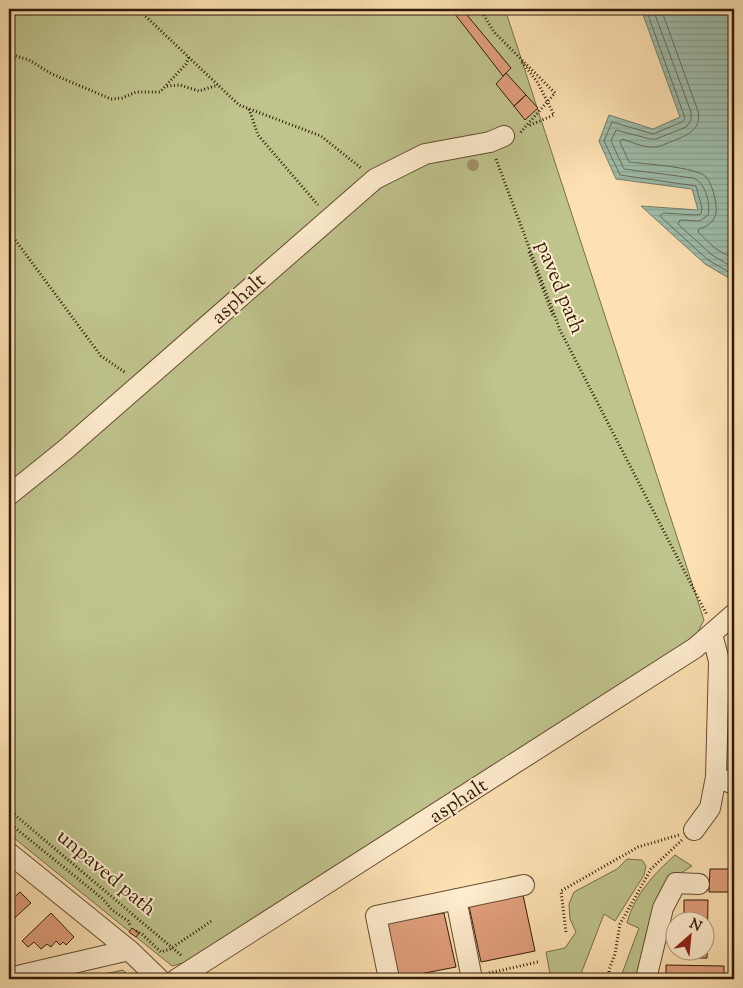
<svg xmlns="http://www.w3.org/2000/svg" width="743" height="988" font-family="'Sorts Mill Goudy',serif">
<style>
.grass{fill:#bfc38c;stroke:#786f4a}
.water{fill:url(#water-rules);stroke:#737d6b}
.lines{fill:none;stroke-linecap:round;stroke-linejoin:round}
.shore{stroke:#686c5a;stroke-width:1}
.building{fill:#e19f7c;stroke:#311b09}
.minor-casing{stroke:#644c33;stroke-width:22}
.path{stroke:#311b09;stroke-width:3;stroke-dasharray:1 2.5;stroke-linecap:butt}
.minor{stroke:#feeccd;stroke-width:20}
.tree{fill:#a4906a}
.labels{text-anchor:middle;stroke-width:4;stroke-linejoin:round;paint-order:stroke}
.street-label{font-size:21px;fill:#311b09;stroke:#feeccd}
</style>
<defs>
<pattern id="water-rules" width="6" height="5" patternUnits="userSpaceOnUse" patternTransform="scale(1.25)"><rect width="6" height="5" fill="#9fbeac"/><path d="M0 2.5h6" fill="none" stroke="#89a393"/></pattern>
</defs>
<rect width="100%" height="100%" fill="#fde1b2"/>
<filter id="stains"><feTurbulence type="fractalNoise" baseFrequency=".004" numOctaves="4"/><feColorMatrix values="0 0 0 0 .2 0 0 0 0 .09 0 0 0 0 .02 0 0 0 .5 -.17"/></filter>
<radialGradient id="worn" r=".72"><stop offset=".6" stop-color="#630" stop-opacity="0"/><stop offset="1" stop-color="#630" stop-opacity=".3"/></radialGradient>
<!-- grass -->
<path class="grass" d="M9,9H505L704,620L693,642L290,899L183,963L172,966L9,834Z
M725,666L733,669L734,672V779L725,767Z
M675,855L692,866L666,883L647,931L637,979H620L639,928L627,923C634,895 655,873 675,855Z
M627,859L642,860L646,866L644,875L615,921L604,914L579,979H551L546,952L565,948L576,932L570,919L569,904L574,892L617,869Z
M123,970L127,974L129,979H101L100,975Z"/>
<!-- water -->
<path class="water" d="M641,9H734V281L705,264L641,206L698,210L692,189L616,179L599,141L609,115L653,129L680,117Z"/>
<g class="lines">
<!-- shore -->
<path class="shore" d="M646,9L685,118L682,122L653,134L612,122L604,141L620,175L696,186L702,208L701,214L696,215L663,213L660,216L708,260L734,275
M653,9L691,112V120L686,127L656,139H650L616,130L611,141L624,169L693,178C705,182 711,203 708,215L700,221L680,220L678,224L712,255L734,268
M661,9L698,111C702,130 687,135 673,141C667,143 660,147 654,147C644,148 632,142 622,139L620,142L629,162C645,164 697,167 706,177C712,183 715,197 716,206C718,218 710,226 699,229L698,232L716,249L734,259"/>
</g>
<!-- building -->
<path class="building" d="M451,9H462L511,68L503,76Z
M506,73L526,95L514,106L496,84Z
M526,95L538,108L525,120L514,106Z
M710,869H734V892H709Z
M20,892L31,903L9,923V902Z
M523,895L535,951L481,962L469,906Z
M684,900H708L707,958H683V950H706V920H684Z
M51,913L74,937L66,945L63,942L60,945L56,941L51,947L47,944L41,949L34,942L28,947L22,941Z
M444,913L456,967L399,978L387,923Z
M132,928L139,933L136,937L129,932Z
M666,965L724,966V979H666Z"/>
<g class="lines">
<!-- minor casing -->
<g class="minor-casing">
<path id="minor" d="M9,495L66,449L375,179L425,154L490,142L504,136
M716,777L734,784
M694,830L710,808L716,777L719,661L712,634
M9,853L129,950L159,979
M456,899L472,979
M9,978L129,950
M177,979L695,648L734,614
M389,979L376,916L524,885
M646,979L663,908L676,883L699,884"/>
</g>
<!-- path -->
<path class="path" d="M138,9L239,105L321,136L361,168
M480,9L494,32L555,93L520,133
M9,54L29,60L52,74L111,99L122,98L136,92H160L186,64L189,57
M522,62L538,83L554,115L528,126
M167,86L180,85L199,91L218,85
M249,109L258,135L318,205
M496,159L560,330L707,615
M9,199L13,237L101,356L126,373
M529,252L553,316
M9,810L182,956
M9,823L103,899L112,910L128,921L131,927
M136,931L142,934L161,952L170,949L213,920
M566,932L561,891L638,847L679,835
M489,973L538,962
M609,979V970L615,954L620,924L651,869L682,840"/>
<!-- minor -->
<use href="#minor" class="minor"/>
</g>
<!-- trees -->
<circle class="tree" cx="473" cy="165" r="6"/>
<g class="labels">
<!-- street labels -->
<g class="street-label">
<text transform="translate(561 287) rotate(68)" y="7">paved path</text>
<text transform="translate(238 298) rotate(-42)" y="7">asphalt</text>
<text transform="translate(458 800) rotate(-33)" y="7">asphalt</text>
<text transform="translate(107 872) rotate(40)" y="7">unpaved path</text>
</g>
</g>
<!-- margin -->
<rect width="743" height="988" fill="none" stroke="#fde1b2" stroke-width="30"/>
<rect x="10" y="10" width="723" height="968" fill="none" stroke="#311b09" stroke-width="2.5"/>
<rect x="15" y="15" width="713" height="958" fill="none" stroke="#311b09"/>
<!-- north arrow -->
<g transform="translate(690 936) rotate(27)"><circle r="24" fill="#feeccd" stroke="#ac987f"/>
<path d="M0-4L9 19L0 12L-9 19Z" fill="#8f2418"/>
<text y="-8" font-size="14" font-weight="bold" text-anchor="middle" fill="#311b09">N</text>
</g>
<rect width="100%" height="100%" filter="url(#stains)"/>
<rect width="100%" height="100%" fill="url(#worn)"/>
</svg>
